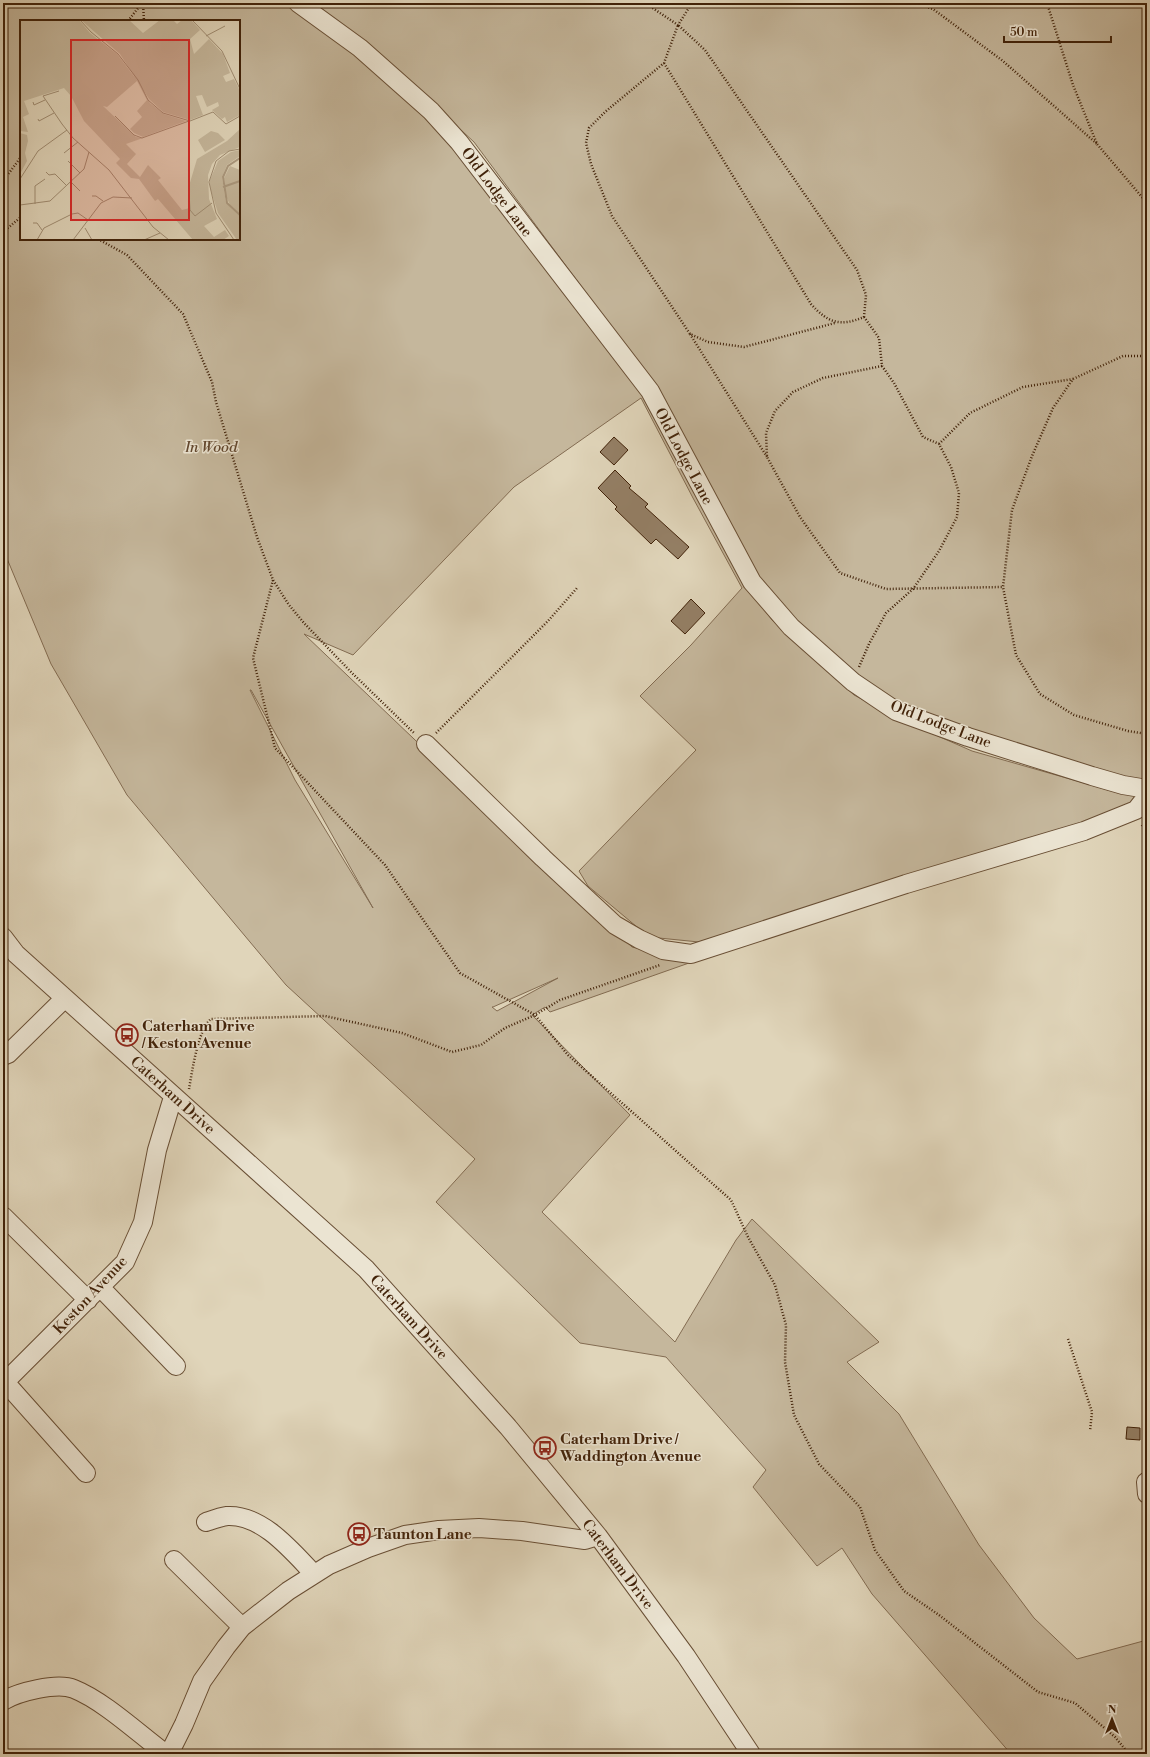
<svg xmlns="http://www.w3.org/2000/svg" width="1150" height="1757" font-family="'Libre Bodoni',serif">
<style>
.green{fill:#c5b79c;stroke:#836c52;fill-rule:evenodd}
.building{fill:#947f65;stroke:#412209}
.lines{fill:none;stroke-linecap:round;stroke-linejoin:round}
.minor-casing{stroke:#694f35;stroke-width:20}
.path{stroke:#412209;stroke-width:2.5;stroke-dasharray:1 2;stroke-linecap:butt}
.minor{stroke:#ebe4d2;stroke-width:18}
.labels{text-anchor:middle;stroke-width:3;stroke-linejoin:round;paint-order:stroke}
.street-label{font-size:15px;fill:#412209;stroke:#ebe4d2}
.park-label{font-size:15px;font-style:italic;fill:#62472e;stroke:#ebe4d2}
.poi-label{font-size:15px;font-weight:bold;fill:#412209;stroke:#ebe4d2;text-anchor:start}
.inset-river{fill:none;stroke:#aa987e;stroke-width:2}
.inset-road{fill:none;stroke:#a08d73;stroke-width:1}
.view{fill:#d62828;fill-opacity:0.15;stroke:#d62828;stroke-width:2}
.inset-edge{fill:none;stroke:#412209;stroke-width:2}
</style>
<rect width="100%" height="100%" fill="#e0d5ba"/>
<filter id="stains"><feTurbulence type="fractalNoise" baseFrequency=".005" numOctaves="4"/><feColorMatrix values="0 0 0 0 .2 0 0 0 0 .09 0 0 0 0 .02 0 0 0 .5 -.17"/></filter>
<radialGradient id="worn" r=".72"><stop offset=".6" stop-color="#630" stop-opacity="0"/><stop offset="1" stop-color="#630" stop-opacity=".3"/></radialGradient>
<!-- green -->
<path class="green" d="M3,3H288L354,51L444,135L646,393L749,589L772,620L854,695L906,722L972,751L1119,793L1140,796L1133,805L1083,823L699,942L649,937L588,886L579,871L696,750L640,696L691,645L742,588L693,498L641,398L514,487L353,655L304,634L632,947L660,954L706,957L550,1012L545,1007L532,1015L630,1115L542,1212L675,1342L736,1240L752,1219L879,1342L847,1362L899,1414L979,1545L1034,1618L1077,1659L1147,1640V1754H1011L872,1594L842,1548L817,1566L753,1487L766,1470L666,1357L580,1343L436,1202L475,1159L286,985L127,795L51,664L3,549ZM21,21H239V239H21ZM250,690H251L373,908L295,780ZM558,978L497,1011L492,1007H493Z
M314,3H1147V781L1122,778L1021,749L901,703L862,680L797,621L760,581L653,383L474,142L364,41Z"/>
<!-- building -->
<path class="building" d="M614,437L628,450L614,465L600,452Z
M615,470L631,486L629,488L648,504L645,507L689,547L678,559L656,539L651,544L615,509L617,507L598,488Z
M691,599L705,613L685,634L671,621Z
M1127,1427L1140,1428V1440L1126,1439Z"/>
<g class="lines">
<!-- minor casing -->
<g class="minor-casing">
<path id="minor" d="M298,3L360,48L431,111L459,142L650,391L752,582L791,627L853,682L896,711L968,737L1092,776L1123,785L1147,789
M426,744L543,858L615,925L639,939L663,950L691,954L906,884L1084,831L1136,810L1147,796
M3,937L16,954L366,1269L508,1427L598,1536L686,1656L751,1754
M3,1056L8,1054L65,998
M3,1216L88,1300
M100,1287L176,1366
M5,1382L86,1473
M3,1384L125,1262L143,1222L157,1150L173,1097
M1146,1482L1147,1494
M206,1522C212,1520 220,1517 227,1516C262,1514 292,1551 314,1574
M174,1560L242,1627
M3,1701C18,1692 57,1682 74,1689C104,1701 139,1734 166,1754
M169,1754L184,1724L202,1681L226,1647L242,1627L288,1591L329,1565L368,1548L405,1535L439,1530L479,1528L522,1531L585,1540L598,1536"/>
</g>
<!-- path -->
<path class="path" d="M143,3L144,21
M645,3L678,25L692,3
M914,3L933,9L1003,61L1097,144
M1047,3L1073,85L1097,144L1147,203
M128,21L142,3
M664,63L811,304C828,323 840,327 864,317L866,295L857,270L705,50L678,25L664,63L605,112L589,128L586,143L591,164L612,216L690,334L708,342L744,347L835,323
M3,181L21,157
M3,232L21,217
M98,239L127,255L183,314L212,382L216,402L257,537L273,580L289,605L304,623L351,672L415,734
M690,334L767,457
M1147,356H1123L1073,379L1053,408L1032,456L1012,510L1003,587L1016,655L1040,694L1074,715L1128,731L1147,734
M882,366L823,378L793,392L775,411L766,433L767,457L800,517L840,573L886,589L1003,587
M939,444L970,413L1023,387L1073,379
M273,580L253,658L275,748L385,865L460,973L535,1015L568,1055L731,1200L748,1237L775,1285L786,1325L785,1362L794,1415L819,1464L860,1507L875,1550L904,1591L939,1615L1038,1692L1075,1703L1115,1737L1129,1754
M859,667L869,644L886,613L913,589L939,551L957,517L959,493L951,467L939,444L923,437L894,383L882,366L879,338L864,317
M436,733L548,621L577,588
M1142,825L1147,839
M189,1089C192,1072 198,1029 211,1019L325,1016L402,1033L452,1052L481,1045L505,1028L535,1015L560,1000L660,965
M1068,1339L1092,1412L1090,1431
M1146,1468L1147,1428"/>
<!-- minor -->
<use href="#minor" class="minor"/>
</g>
<!-- icons -->
<defs>
<g id="bus-ring" transform="scale(1.15)"><circle r="9.5" fill="#ebe4d2" stroke="#8f2418" stroke-width="1.5"/><path d="M-5-6H5V4H4V6H2V4H-2V6H-4V4H-5ZM-3.5-4V0h7V-4ZM-3.5 1.2v1.5H-2V1.2ZM2 1.2v1.5H3.5V1.2Z" fill="#8f2418"/></g>
</defs>
<g fill-rule="evenodd">
<use href="#bus-ring" x="127" y="1035"/>
<use href="#bus-ring" x="545" y="1448"/>
<use href="#bus-ring" x="359" y="1534"/>
</g>
<g class="labels">
<!-- street labels -->
<g class="street-label">
<text transform="translate(497 192) rotate(53)" y="5">Old Lodge Lane</text>
<text transform="translate(684 456) rotate(62)" y="5">Old Lodge Lane</text>
<text transform="translate(941 724) rotate(21)" y="5">Old Lodge Lane</text>
<text transform="translate(173 1095) rotate(42)" y="5">Caterham Drive</text>
<text transform="translate(90 1295) rotate(-47)" y="5">Keston Avenue</text>
<text transform="translate(409 1317) rotate(48)" y="5">Caterham Drive</text>
<text transform="translate(618 1564) rotate(53)" y="5">Caterham Drive</text>
</g>
<!-- park labels -->
<g class="park-label">
<text x="211" y="452">In Wood</text>
</g>
<!-- poi labels -->
<g class="poi-label">
<text x="142" y="1031">Caterham Drive<tspan x="142" dy="17">/ Keston Avenue</tspan></text>
<text x="560" y="1444">Caterham Drive /<tspan x="560" dy="17">Waddington Avenue</tspan></text>
<text x="374" y="1539">Taunton Lane</text>
</g>
</g>
<!-- overview -->
<g transform="translate(20 20)">
<rect width="220" height="220" fill="#e0d5ba"/>
<path d="M0,0H59L70,13L97,34L117,60L130,83L144,94L166,101L123,117L114,113L110,109L122,97L117,91L127,80L117,61L87,87L83,86L116,117L123,118L106,124L116,134L107,144L120,157L128,145L141,158L138,160L162,190L170,188L169,166L177,139L207,121L220,109V127L200,135L192,144L188,155L189,179L197,199L184,206L194,217L205,210L209,216L203,220H173L138,179L135,181L119,159L111,158L96,143L100,139L64,101L51,76L44,68L4,81L9,94L3,97L8,112L0,111ZM61,0H109L123,13L140,0H153L157,4L162,0H171L180,10L170,19L174,34L189,19L203,34L210,53L203,56L206,62L214,59L220,71V95L207,102L205,97L202,99L192,90L199,86L198,82L187,87L182,75L176,76L183,95L170,100L143,92L129,79L100,34ZM191,111L198,113L205,120L185,132L178,120ZM0,113L7,115L8,121L5,133L7,141L0,154ZM220,130V136L207,145L202,157L206,183L220,196V220H217L198,193L190,168V160L198,141L211,132ZM210,146L220,150V194L210,185L206,176L204,158Z" fill="#c5b79c"/>
<path class="inset-river" d="M220,138L208,146L203,157L207,183L220,195M203,167L220,161"/>
<path class="inset-road" d="M60,0L71,12L98,34L118,60L128,80L143,93L170,101L193,92L206,104L220,96M172,0L202,31L220,69M186,16L205,6M39,71L23,76L42,104L53,118L89,150L133,207L149,220M13,82L14,85L25,80M95,96L114,115L122,118L169,101M18,99L19,101L34,93M44,133L58,122M48,141L60,153M26,152L29,155L35,154L47,166M0,159L18,131L47,110M51,162L60,171M169,172L170,190L175,196L192,183M72,176H76L83,181M15,184V166L25,159M0,185L30,181L64,149L69,132M13,203H17L22,210M65,208L72,220M17,220L24,208L52,194L58,193L68,200M53,220L81,183L93,177L112,178M124,220L140,213M214,220L196,193L189,162L196,141L209,131L220,129"/>
<path class="view" d="M51,20H169V200H51Z"/>
<rect width="220" height="220" class="inset-edge"/>
</g>
<!-- margin -->
<rect width="1150" height="1757" fill="none" stroke="#e0d5ba" stroke-width="16"/>
<rect x="4" y="4" width="1142" height="1749" fill="none" stroke="#412209" stroke-width="2"/>
<rect x="8" y="8" width="1134" height="1741" fill="none" stroke="#412209"/>
<!-- north arrow -->
<g transform="translate(1112 1719)" stroke="#ebe4d2" stroke-width="3" paint-order="stroke">
<path d="M0-3L7 15L0 10L-7 15Z" fill="#412209"/>
<text y="-6" font-size="11" font-weight="bold" text-anchor="middle" fill="#412209">N</text>
</g>
<!-- scale -->
<path d="M1004 36v6h107v-6" fill="none" stroke="#412209" stroke-width="2"/>
<text x="1010" y="36" font-size="12" fill="#412209" stroke="#ebe4d2" stroke-width="3" paint-order="stroke">50 m</text>
<rect width="100%" height="100%" filter="url(#stains)"/>
<rect width="100%" height="100%" fill="url(#worn)"/>
</svg>
